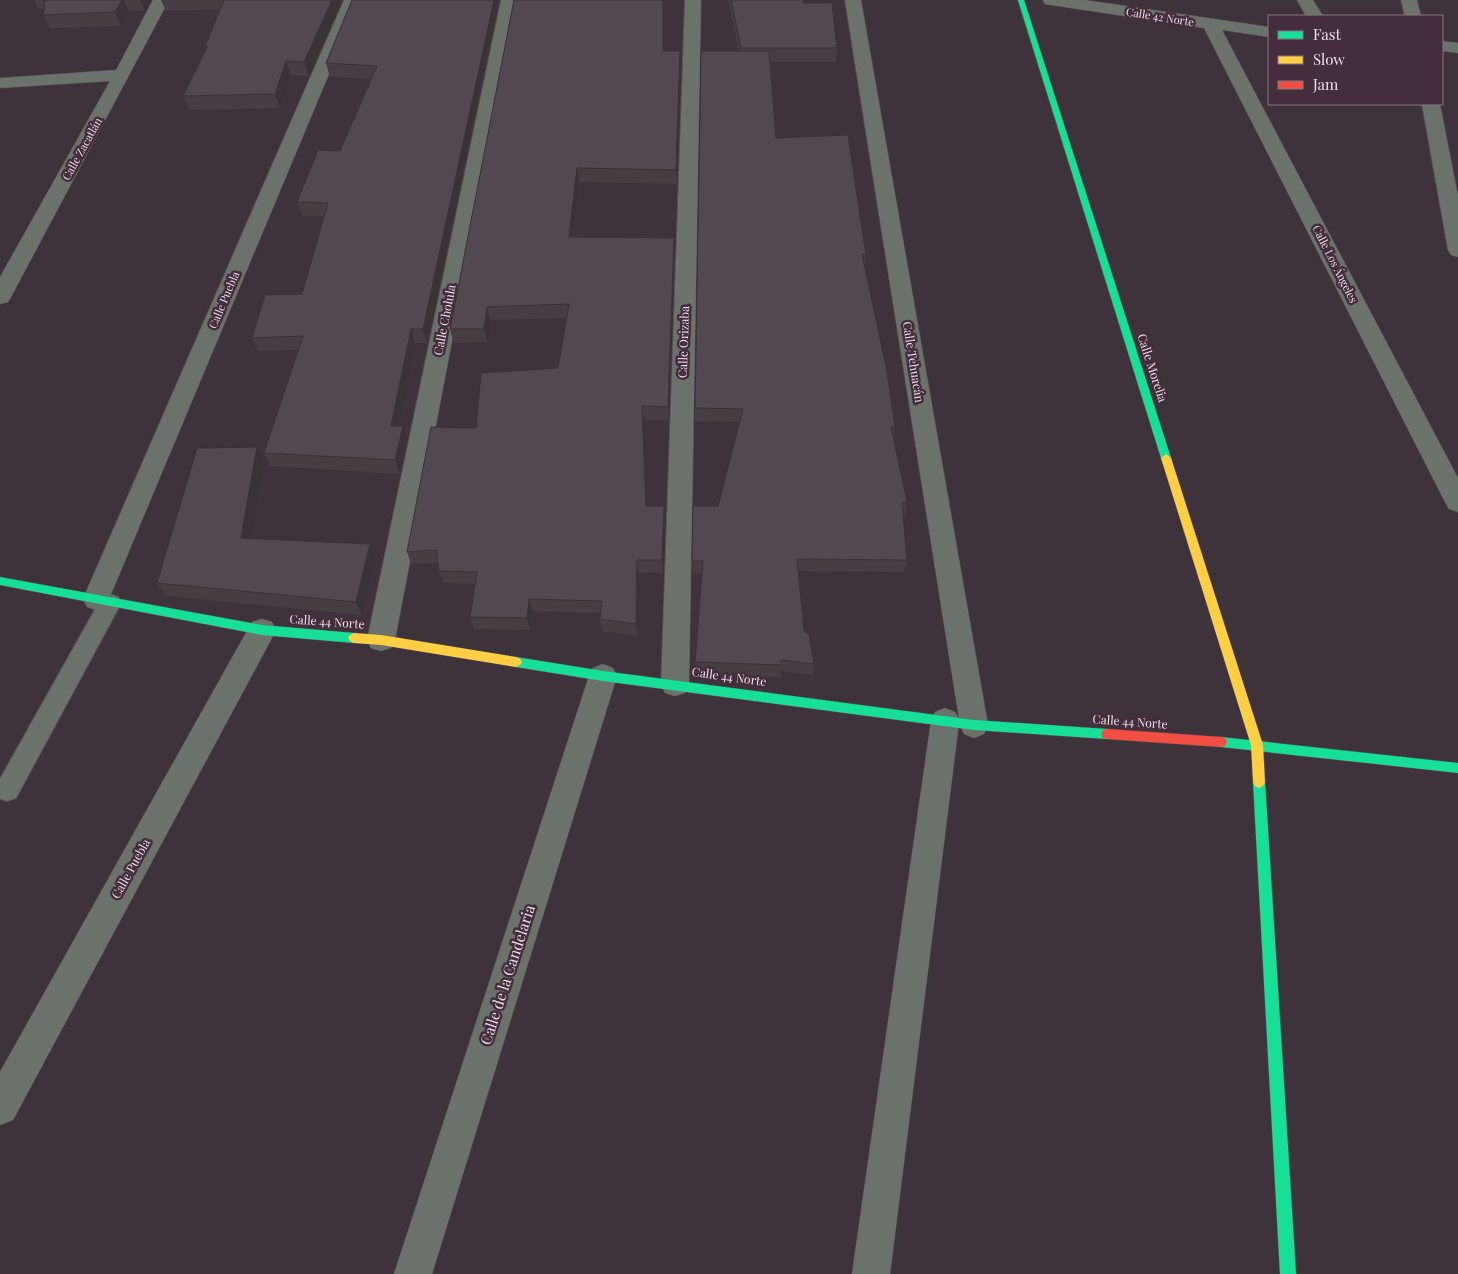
<svg xmlns="http://www.w3.org/2000/svg" width="1458" height="1274" font-family="'Playfair Display',serif">
<style>
.lines{fill:none;stroke-linecap:round;stroke-linejoin:round}
.lane-casing{stroke:#5a4f56;stroke-width:2}
.street-casing{stroke:#5a4f56;stroke-width:1}
.fast-casing{stroke:#5a4f56;stroke-width:1}
.slow-casing{stroke:#5a4f56;stroke-width:1}
.jam-casing{stroke:#5a4f56;stroke-width:1}
.lane{fill:#6b716b;fill-rule:evenodd}
.street{fill:#6b716b;fill-rule:evenodd}
.fast{fill:#16e098;fill-rule:evenodd}
.slow{fill:#ffcf43;fill-rule:evenodd}
.jam{fill:#f24e42;fill-rule:evenodd}
.wall{fill:#473e44}
.shaded-wall{fill:#393237}
.building{fill:#52484f;stroke:#393237}
.labels{text-anchor:middle;stroke-width:5;stroke-linejoin:round;paint-order:stroke}
.far-street-label{font-size:11px;fill:#ecdee7;stroke:#442e3d}
.street-label{font-size:12px;fill:#ecdee7;stroke:#442e3d}
.near-street-label{font-size:15px;fill:#ecdee7;stroke:#442e3d}
</style>
<rect width="100%" height="100%" fill="#3f333b"/>
<g class="lines">
<!-- lane casing -->
<g class="lane-casing">
<path id="lane" d="M110,594L118,597L121,603L118,609L16,798L7,801L0,799V779L102,597Z"/>
</g>
<!-- street casing -->
<g class="street-casing">
<path id="street" d="M153,0H169L11,297L8,302L0,304V277L110,81L0,88V78L116,70Z
M344,0H360L109,599L105,607L96,610L87,607L83,599Z
M501,0H517L395,640L391,648L381,651L371,648L367,640Z
M685,0H701L689,684L685,693L675,696L665,693L661,684Z
M845,0H861L988,725L984,734L974,738L964,734L959,723L890,1274H852L931,721L935,712L945,708L955,712L959,719Z
M1043,0H1085L1269,27V37L1222,30L1458,478V512L1449,509L1445,502L1204,28L1051,5L1045,4Z
M1297,0H1313L1323,16H1306Z
M1401,0H1417L1421,16H1405Z
M1442,41L1458,43V53L1442,51Z
M1422,104H1440L1458,196V257L1451,255L1448,250Z
M262,619L272,622L276,630L272,638L13,1120L0,1125V1072L252,622Z
M603,664L613,668L617,676L432,1274H394L589,676L593,668Z"/>
</g>
<!-- fast casing -->
<g class="fast-casing">
<path id="fast" d="M1018,0H1024L1171,458L1170,461H1162L1161,458Z
M0,577L262,625L354,633L358,635L360,638L358,641L354,643L262,635L0,585Z
M516,657L603,671L974,720L1107,729L1111,730L1113,734L1111,738L1107,739L974,730L603,681L516,667L512,665L510,662L512,659Z
M1221,737L1458,763V773L1221,747L1217,746L1215,742L1217,738Z
M1259,776L1263,778L1265,782L1296,1274H1280L1253,782L1255,778Z"/>
</g>
<!-- slow casing -->
<g class="slow-casing">
<path id="slow" d="M1166,454L1171,458L1263,745L1265,782L1263,786L1259,788L1255,786L1253,782L1251,745L1161,458Z
M354,633L381,635L516,657L520,659L522,662L520,665L516,667L381,645L354,643L350,641L348,638L350,635Z"/>
</g>
<!-- jam casing -->
<g class="jam-casing">
<path id="jam" d="M1107,729L1221,737L1225,738L1227,742L1225,746L1221,747L1107,739L1103,738L1101,734L1103,730Z"/>
</g>
<!-- lane -->
<use href="#lane" class="lane"/>
<!-- street -->
<use href="#street" class="street"/>
<!-- fast -->
<use href="#fast" class="fast"/>
<!-- slow -->
<use href="#slow" class="slow"/>
<!-- jam -->
<use href="#jam" class="jam"/>
</g>
<!-- wall -->
<path class="wall" d="M34,0H152L145,11H129L121,26L50,28L43,15L44,9L39,10Z
M161,0H342L309,76L291,75L280,108L189,110L183,96L206,49L205,46L220,9L166,11Z
M352,0H499L427,343H415L398,426L407,439L400,474L270,466L264,453L298,350L258,351L252,338L302,294L324,216H302L297,202L340,151L371,79L330,77L326,63Z
M514,0H664V51H680L681,65L677,184L579,182L573,237L674,251L668,420H644L646,506H664L665,518L663,573L638,572V636L602,631L600,619L601,613L532,611L530,630L474,629L470,617L475,584L443,583L439,571L438,563L411,564L407,552L476,428L558,368L567,318L490,320L488,342L454,343L450,329Z
M728,0H808L807,3L837,48L836,62H770L776,138L866,255L865,267L895,427L893,438L907,502L905,515H903L907,560L904,572L798,571L804,631L814,664L813,675L781,671V677L695,674V662L702,573H693L692,561L718,506L740,422L695,421V408L739,51Z
M257,447L264,461L251,539L370,544L376,556L362,615L166,596L157,583Z"/>
<!-- shaded-wall -->
<path class="shaded-wall" d="M122,0H124L129,11L121,26L115,12Z
M140,0H152L145,11Z
M332,0H342L309,76L304,62Z
M494,0H499L427,343L423,329Z
M663,0H664V65L663,51Z
M804,0H808L802,17L803,3Z
M680,51L681,65L677,184L676,170Z
M286,61L291,75L280,108L275,94Z
M577,168L579,182L571,251L569,237Z
M674,238V251L668,420V407Z
M487,307L490,320L488,342L484,329Z
M411,329L415,343L396,439L391,426Z
M642,406L644,420L647,518L646,506Z
M403,426L407,439L400,474L395,460Z
M257,447L264,461L249,551L241,538Z
M664,506L665,518L663,573L662,560Z
M370,544L376,556L362,615L356,602Z
M637,560L638,572V636L636,624Z
M529,599L532,611L530,630L527,618Z"/>
<!-- building -->
<path class="building" d="M45,0H122L115,12L43,15Z
M224,0H332L304,62L286,61L275,94L183,96L208,46H205Z
M352,0H494L423,329H411L391,426H403L395,460L264,453L303,336L252,338L265,295L302,294L328,203L297,202L318,150L340,151L377,66L326,63Z
M514,0H663V51H680L676,170L577,168L569,237L674,238L668,407L642,406L646,506H664L662,560H637L636,624L600,619L602,601L529,599L527,618L470,617L477,572L439,571L436,550L407,552L431,427L476,428L481,373L558,368L569,304L487,307L484,329H450Z
M731,0H804L803,3H832L837,48H741Z
M701,51H769L776,138L848,135L866,255L862,254L887,371L895,427H891L907,502H902L907,560L797,559L804,631L809,634L814,664L781,660V665L695,662L703,561H692L693,506H718L743,409L695,408Z
M257,447L241,538L370,544L356,602L157,583L197,448Z"/>
<g class="labels">
<!-- far-street labels -->
<g class="far-street-label">
<text transform="translate(1160 17) rotate(9)" y="4">Calle 42 Norte</text>
<text transform="translate(82 149) rotate(-61)" y="4">Calle Zacatlán</text>
<text transform="translate(1335 264) rotate(63)" y="4">Calle Los Ángeles</text>
<text transform="translate(224 300) rotate(-67)" y="4">Calle Puebla</text>
</g>
<!-- street labels -->
<g class="street-label">
<text transform="translate(445 320) rotate(-79)" y="4">Calle Cholula</text>
<text transform="translate(684 342) rotate(-88)" y="4">Calle Orizaba</text>
<text transform="translate(913 362) rotate(81)" y="4">Calle Tehuacán</text>
<text transform="translate(1152 368) rotate(72)" y="4">Calle Morelia</text>
<text transform="translate(327 622) rotate(4)" y="4">Calle 44 Norte</text>
<text transform="translate(729 677) rotate(8)" y="4">Calle 44 Norte</text>
<text transform="translate(1130 722) rotate(4)" y="4">Calle 44 Norte</text>
<text transform="translate(131 869) rotate(-61)" y="4">Calle Puebla</text>
</g>
<!-- near-street labels -->
<g class="near-street-label">
<text transform="translate(508 975) rotate(-72)" y="5">Calle de la Candelaria</text>
</g>
</g>
<!-- legend -->
<rect x="1268" y="15" width="175" height="90" fill="#442e3d" stroke="#877481"/>
<rect x="1278" y="31" width="25" height="8" fill="#16e098" stroke="#877481"/>
<text x="1313" y="40" font-size="15" fill="#ecdee7">Fast</text>
<rect x="1278" y="56" width="25" height="8" fill="#ffcf43" stroke="#877481"/>
<text x="1313" y="65" font-size="15" fill="#ecdee7">Slow</text>
<rect x="1278" y="81" width="25" height="8" fill="#f24e42" stroke="#877481"/>
<text x="1313" y="90" font-size="15" fill="#ecdee7">Jam</text>
</svg>
